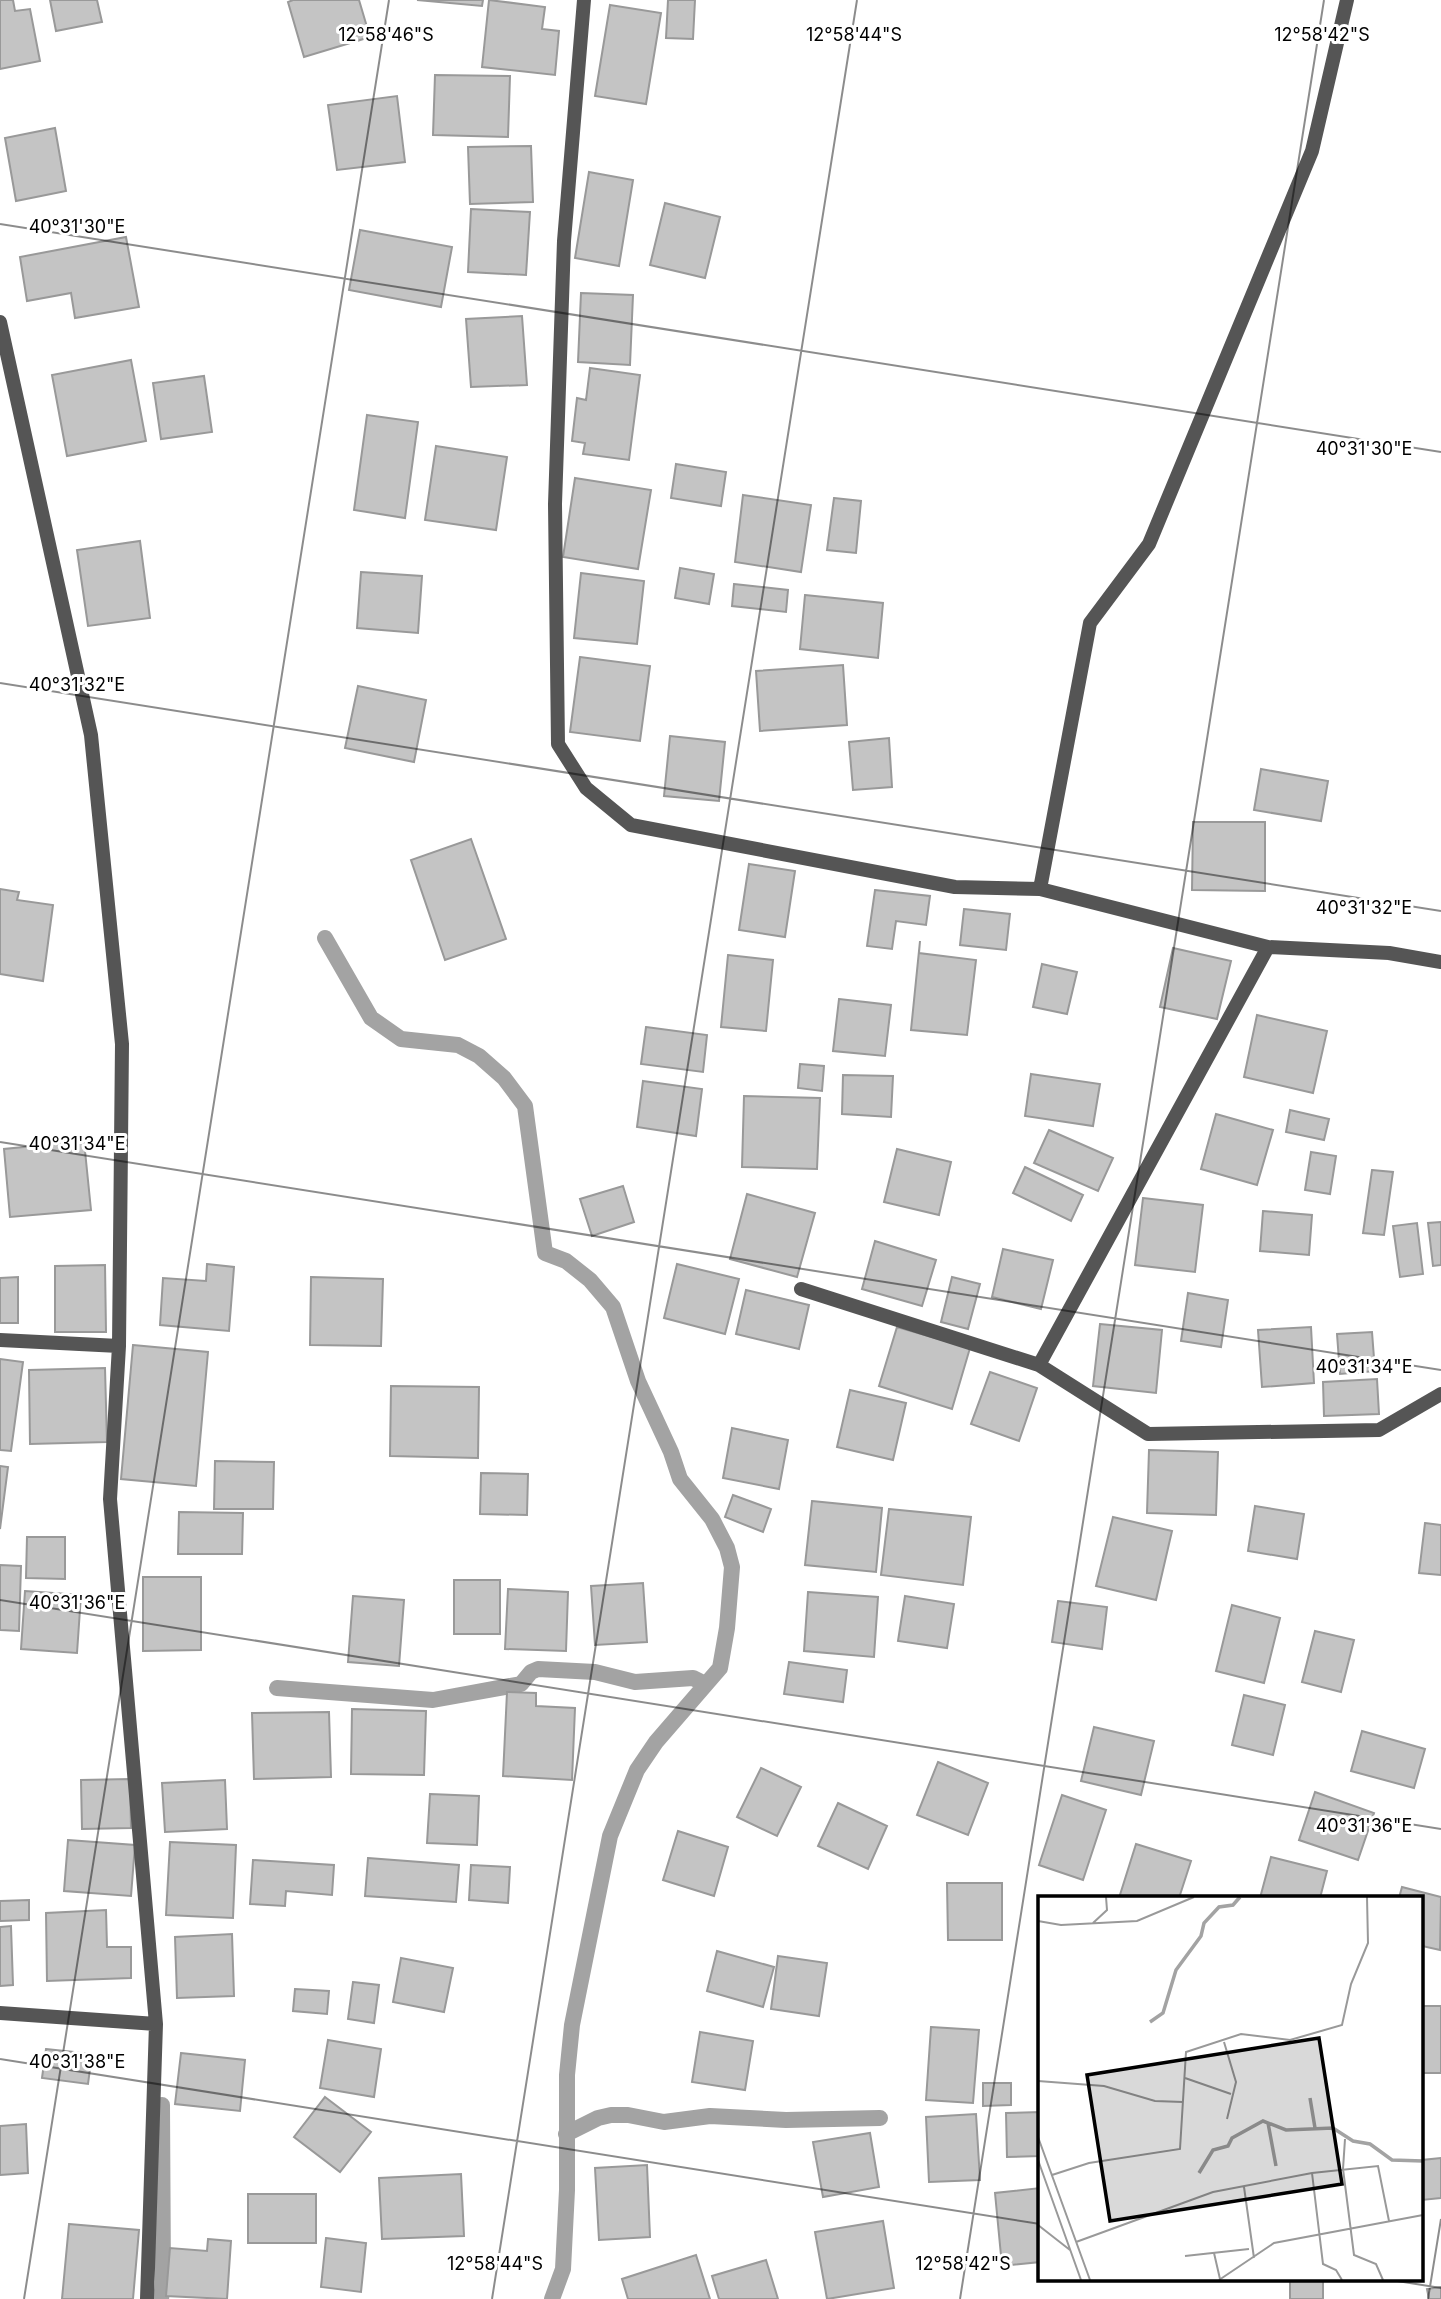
<svg xmlns="http://www.w3.org/2000/svg" width="1441" height="2299" font-family="Inter,sans-serif">
<style>
.lines{fill:none;stroke-linecap:round;stroke-linejoin:round}
.stream{stroke:#a3a3a3;stroke-width:16}
.building{fill:#c4c4c4;stroke:#999;stroke-width:2}
.street{stroke:#555;stroke-width:14}
.ticks{fill:none;stroke:#000;stroke-width:2;stroke-opacity:0.45}
.inset-river{fill:none;stroke:#a3a3a3;stroke-width:3.5}
.inset-road{fill:none;stroke:#999;stroke-width:2}
.view{fill:#000;fill-opacity:0.15;stroke:#000;stroke-width:3.5}
.inset-edge{fill:none;stroke:#000;stroke-width:3.5}
.ticks-label{font-size:18px;text-anchor:middle;fill:#000;stroke:#fff;stroke-width:6;stroke-linejoin:round;paint-order:stroke}
</style>
<rect width="100%" height="100%" fill="#fff"/>
<g class="lines">
<!-- stream -->
<path class="stream" d="M325,938L371,1018L401,1039L458,1045L479,1056L504,1078L525,1106L545,1253L566,1261L590,1280L613,1307L638,1381L671,1452L680,1479L712,1519L727,1548L732,1567L727,1628L720,1668L656,1742L637,1770L610,1836L572,2025L567,2075V2190L563,2269L552,2299
M277,1688L433,1700L521,1684L531,1672L538,1669L595,1672L635,1682L693,1678L705,1684
M566,2134L598,2118L611,2115H628L664,2122L710,2116L786,2120L880,2118
M161,2299L163,2282L162,2105"/>
</g>
<!-- building -->
<path class="building" d="M0,0H13L15,11L30,9L40,61L0,69Z
M50,0H97L102,22L56,31Z
M293,0H359L370,37L304,57L288,2Z
M417,0H483L482,6Z
M489,0L545,7L542,29L559,31L555,75L482,67Z
M668,0H695L693,39L666,38Z
M610,5L661,13L646,104L595,96Z
M435,75L510,76L508,137L433,135Z
M397,96L405,162L337,170L328,105Z
M55,128L66,191L16,201L5,138Z
M531,146L533,202L470,204L468,147Z
M589,172L633,180L619,266L575,258Z
M665,203L720,217L705,278L650,265Z
M471,209L530,212L526,275L468,272Z
M360,230L452,247L441,307L349,290Z
M126,237L139,307L75,318L71,293L27,301L20,257Z
M581,293L633,295L630,365L578,362Z
M522,316L527,385L471,387L466,319Z
M131,360L146,441L67,456L52,375Z
M590,368L640,375L629,460L583,454L585,443L572,441L577,398L586,400Z
M204,376L212,432L161,439L153,383Z
M367,415L418,422L405,518L354,510Z
M436,446L507,457L496,530L425,520Z
M676,464L726,472L721,506L671,498Z
M575,478L651,490L638,569L563,557Z
M743,495L811,505L801,572L735,562Z
M834,498L861,501L856,553L827,550Z
M140,541L150,618L88,626L77,550Z
M680,568L714,574L709,604L675,598Z
M361,572L422,576L418,633L357,628Z
M581,573L644,581L637,644L574,638Z
M734,584L788,590L786,612L732,606Z
M805,595L883,603L878,658L800,649Z
M580,657L650,666L640,741L570,732Z
M843,665L847,725L760,731L756,671Z
M358,686L426,700L414,762L345,748Z
M670,736L725,742L719,801L664,796Z
M889,738L892,787L853,790L849,742Z
M1261,769L1328,781L1321,821L1254,810Z
M1193,822H1265V891L1192,890Z
M471,839L506,939L445,960L411,860Z
M749,864L795,871L785,937L739,930Z
M0,889L19,892L17,900L53,905L43,981L0,974Z
M875,890L930,896L926,925L896,921L892,949L867,946Z
M964,909L1010,914L1006,950L960,945Z
M920,941L919,953L976,960L967,1035L911,1030Z
M1173,948L1231,961L1217,1019L1160,1007Z
M728,955L773,960L766,1031L721,1027Z
M1042,964L1077,972L1067,1014L1033,1007Z
M839,999L891,1005L885,1056L833,1051Z
M1257,1015L1327,1031L1313,1093L1244,1077Z
M646,1027L707,1035L703,1072L641,1064Z
M800,1064L824,1066L822,1091L798,1088Z
M1031,1074L1100,1084L1093,1126L1025,1116Z
M843,1075L893,1076L891,1117L842,1114Z
M643,1081L702,1089L696,1136L637,1127Z
M744,1096L820,1098L817,1169L742,1167Z
M1290,1110L1329,1119L1324,1140L1286,1132Z
M1216,1114L1273,1130L1257,1185L1201,1169Z
M1049,1130L1113,1158L1098,1191L1034,1163Z
M84,1141L91,1210L10,1217L4,1149Z
M897,1149L951,1162L939,1215L884,1202Z
M1311,1152L1336,1156L1330,1194L1305,1190Z
M1025,1167L1083,1195L1071,1221L1013,1193Z
M1372,1170L1393,1172L1384,1235L1363,1233Z
M623,1186L634,1222L592,1236L580,1199Z
M747,1194L815,1213L797,1277L730,1259Z
M1143,1198L1203,1205L1195,1272L1135,1265Z
M1263,1211L1312,1215L1309,1255L1260,1251Z
M1441,1222V1265L1433,1266L1428,1223Z
M1417,1223L1423,1274L1400,1277L1393,1226Z
M875,1241L936,1260L922,1306L862,1289Z
M1003,1249L1053,1260L1041,1309L992,1297Z
M207,1264L234,1267L229,1331L160,1325L163,1278L206,1281Z
M677,1264L739,1279L725,1334L664,1318Z
M105,1265L106,1332H55V1266Z
M18,1277V1323H0V1278Z
M311,1277L383,1279L381,1346L310,1345Z
M952,1277L980,1284L968,1329L941,1322Z
M746,1290L809,1305L799,1349L736,1334Z
M1188,1293L1228,1300L1221,1347L1181,1341Z
M1100,1324L1162,1330L1156,1393L1093,1386Z
M897,1327L970,1348L952,1409L879,1386Z
M1311,1327L1314,1383L1262,1387L1258,1330Z
M1372,1332L1375,1371L1340,1374L1337,1334Z
M133,1345L208,1352L196,1486L121,1479Z
M0,1359L23,1362L11,1451L0,1450Z
M105,1368L107,1442L30,1444L29,1370Z
M990,1372L1037,1388L1019,1441L971,1424Z
M1377,1379L1379,1414L1324,1416L1323,1382Z
M391,1386L479,1387L478,1458L390,1456Z
M850,1390L906,1403L893,1460L837,1447Z
M732,1428L788,1440L779,1489L723,1478Z
M1149,1450L1218,1452L1216,1515L1147,1513Z
M215,1461L274,1462L273,1509H214Z
M0,1466L8,1467L0,1529Z
M481,1473L528,1474L527,1515L480,1514Z
M733,1495L771,1509L763,1532L725,1517Z
M812,1501L882,1508L876,1572L805,1565Z
M1255,1506L1304,1514L1297,1559L1248,1551Z
M889,1509L971,1517L963,1585L881,1575Z
M179,1512L243,1513L242,1554H178Z
M1113,1517L1172,1531L1156,1600L1096,1586Z
M1425,1523L1441,1525V1575L1419,1573Z
M27,1537H65V1579L26,1578Z
M0,1565L21,1566L19,1631L0,1630Z
M143,1577H201V1650L143,1651Z
M454,1580H500V1634H454Z
M643,1583L647,1642L595,1645L591,1586Z
M508,1589L568,1592L566,1651L505,1649Z
M25,1591L81,1595L77,1653L21,1649Z
M808,1592L878,1597L874,1657L804,1651Z
M353,1596L404,1600L399,1666L348,1662Z
M905,1596L954,1604L947,1648L898,1641Z
M1058,1601L1107,1607L1102,1649L1052,1642Z
M1232,1605L1280,1618L1264,1683L1216,1671Z
M1315,1631L1354,1640L1341,1692L1302,1682Z
M789,1662L847,1670L843,1702L784,1694Z
M507,1692L536,1693V1706L575,1708L572,1780L503,1776Z
M1244,1695L1285,1705L1273,1755L1232,1745Z
M352,1709L426,1711L424,1775L351,1774Z
M329,1712L331,1777L254,1779L252,1713Z
M1094,1727L1154,1741L1141,1795L1081,1781Z
M1362,1731L1425,1749L1414,1788L1351,1771Z
M938,1762L988,1783L968,1835L917,1815Z
M761,1768L801,1787L777,1836L737,1817Z
M130,1779L131,1828L82,1829L81,1780Z
M225,1780L227,1829L165,1832L162,1783Z
M1315,1792L1374,1813L1358,1860L1299,1840Z
M430,1794L479,1796L477,1845L427,1843Z
M1062,1795L1106,1810L1083,1880L1039,1865Z
M838,1803L887,1826L868,1869L818,1846Z
M678,1831L728,1847L714,1896L663,1880Z
M68,1840L135,1845L131,1896L64,1891Z
M170,1842L236,1845L233,1918L166,1915Z
M1136,1844L1191,1861L1179,1898H1119Z
M1271,1857L1327,1871L1320,1898H1260Z
M368,1858L459,1865L456,1902L365,1896Z
M253,1860L334,1865L332,1895L286,1891L285,1906L250,1904Z
M471,1865L510,1867L508,1903L469,1900Z
M947,1883H1002V1940H948Z
M1402,1887L1441,1897L1440,1950L1422,1946V1898H1399Z
M29,1900V1920L0,1921V1901Z
M106,1910L107,1947H131V1978L47,1981L46,1913Z
M11,1926L13,1985L0,1986V1927Z
M232,1934L234,1996L177,1998L175,1937Z
M717,1951L774,1967L763,2007L707,1991Z
M778,1956L827,1963L819,2016L771,2009Z
M401,1958L453,1968L444,2012L393,2002Z
M353,1982L379,1985L374,2023L348,2019Z
M295,1989L329,1991L327,2014L293,2011Z
M1422,2006H1441V2073H1422Z
M931,2027L979,2030L973,2103L926,2100Z
M700,2032L753,2041L745,2090L692,2082Z
M328,2040L381,2049L374,2097L320,2088Z
M46,2049L92,2054L88,2084L42,2078Z
M181,2053L245,2060L240,2111L175,2104Z
M983,2083H1011V2105L983,2106Z
M325,2097L371,2132L340,2172L294,2137Z
M1040,2112V2156L1007,2157L1006,2113Z
M976,2114L980,2180L929,2182L926,2117Z
M26,2124L28,2173L0,2175V2126Z
M870,2133L879,2187L823,2197L813,2142Z
M1441,2158V2198L1422,2200V2160Z
M647,2165L650,2237L599,2240L595,2168Z
M461,2174L464,2236L382,2239L379,2178Z
M1040,2188V2262L1002,2266L995,2193Z
M248,2194H316V2243H248Z
M883,2221L894,2288L827,2299L815,2232Z
M69,2224L139,2230L133,2299H62Z
M326,2238L366,2243L361,2292L321,2287Z
M208,2239L231,2241L227,2299L166,2296L170,2248L207,2251Z
M696,2255L710,2299H628L622,2279Z
M766,2260L778,2299H719L712,2276Z
M1290,2280H1323V2299H1290Z
M1441,2287V2299H1429L1427,2289Z"/>
<g class="lines">
<!-- street -->
<path class="street" d="M584,0L564,241L555,504L558,744L586,788L631,825L955,887L1040,889L1268,947L1389,953L1441,962
M0,322L91,735L122,1044L119,1346L110,1499L156,2024L147,2299
M1040,889L1090,623L1149,544L1312,151L1347,0
M801,1289L1039,1365L1148,1434L1379,1430L1441,1394
M0,1340L119,1346
M1039,1365L1268,947
M0,2013L156,2024"/>
</g>
<!-- ticks -->
<path class="ticks" d="M0,224L1441,452M0,683L1441,911M0,1142L1441,1370M0,1600L1441,1829M0,2059L1040,2224M1391,2280L1441,2288M24,2299L389,0M492,2299L857,0M960,2299L1324,0M1428,2299L1441,2219"/>
<!-- overview -->
<g transform="translate(1038 1896)">
<rect width="385" height="385" fill="#fff"/>
<path class="inset-river" d="M112,126L125,117L138,74L163,40L166,27L181,11L195,9L202,1M272,202L277,232M230,227L238,270M161,277L175,254L190,250L194,242L225,225L248,234L295,232L315,245L332,248L354,264L385,265"/>
<path class="inset-road" d="M0,25L23,29L99,25L156,1M55,27L69,14L68,1M186,146L198,186L189,223M147,182L193,198M0,185L66,190L117,205L145,206M0,241L52,384M307,243L305,273L316,359L338,368L345,384M0,264L43,384M274,277L285,368L298,374L304,384M14,279L51,267L142,253L148,156L203,138L252,144L304,129L313,88L330,47L329,1M206,291L216,362M0,329L32,354M38,346L175,296L274,277L340,270L351,325M176,357L182,383M147,360L211,353M181,384L236,347L385,319"/>
<path class="view" d="M281,142L304,288L72,325L49,179Z"/>
<rect width="385" height="385" class="inset-edge"/>
</g>
<g class="ticks-label">
<text x="386" y="41">12°58'46"S</text>
<text x="854" y="41">12°58'44"S</text>
<text x="1322" y="41">12°58'42"S</text>
<text x="77" y="233">40°31'30"E</text>
<text x="1364" y="455">40°31'30"E</text>
<text x="77" y="691">40°31'32"E</text>
<text x="1364" y="914">40°31'32"E</text>
<text x="77" y="1150">40°31'34"E</text>
<text x="1364" y="1373">40°31'34"E</text>
<text x="77" y="1609">40°31'36"E</text>
<text x="1364" y="1832">40°31'36"E</text>
<text x="77" y="2068">40°31'38"E</text>
<text x="495" y="2270">12°58'44"S</text>
<text x="963" y="2270">12°58'42"S</text>
</g>
</svg>
